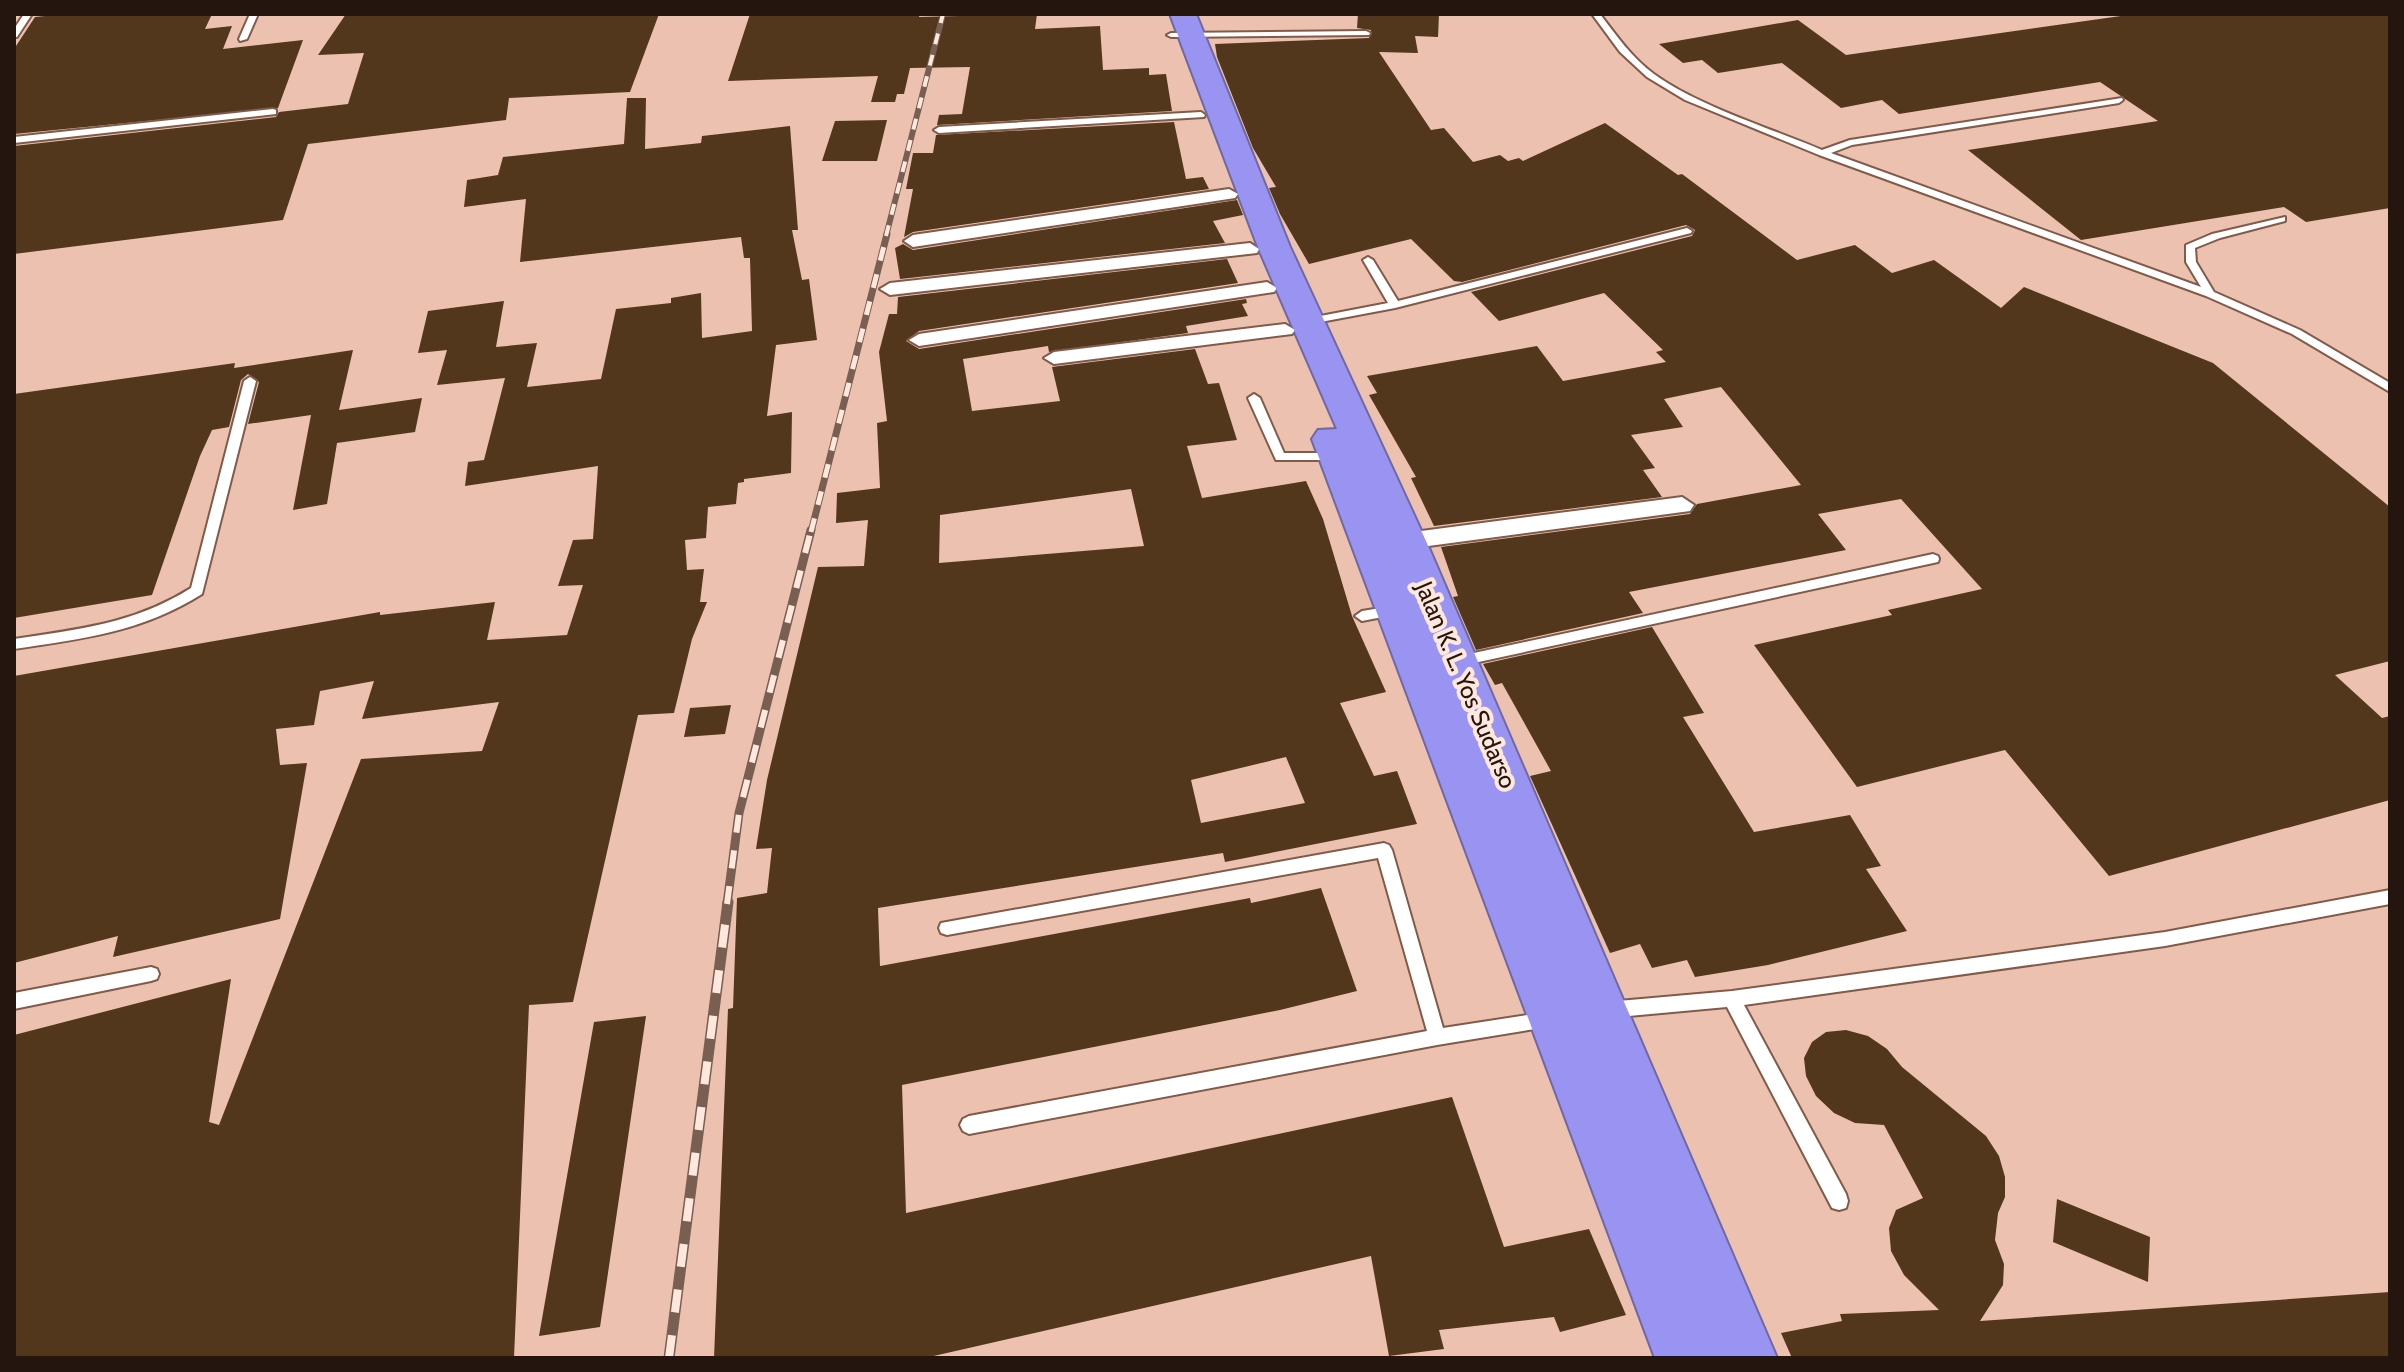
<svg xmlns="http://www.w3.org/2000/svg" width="2404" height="1372" font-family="Cabin,sans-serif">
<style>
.building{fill:#52371c;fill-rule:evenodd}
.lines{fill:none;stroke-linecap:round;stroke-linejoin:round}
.lane-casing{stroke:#805b4a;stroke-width:4}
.street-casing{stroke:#805b4a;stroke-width:4}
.highway-casing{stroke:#7068a2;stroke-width:4}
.lane{fill:#fff;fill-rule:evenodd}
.street{fill:#fff;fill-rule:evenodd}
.highway{fill:#9994f1;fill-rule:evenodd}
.rail-far3-casing{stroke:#795e52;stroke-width:6}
.rail-far2-casing{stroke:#795e52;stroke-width:7}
.rail-far1-casing{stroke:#795e52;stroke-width:9}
.rail-casing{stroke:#795e52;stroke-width:11}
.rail-far3{stroke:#fee8de;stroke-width:4;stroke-dasharray:11;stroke-linecap:butt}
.rail-far2{stroke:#fee8de;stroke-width:5;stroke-dasharray:14;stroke-linecap:butt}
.rail-far1{stroke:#fee8de;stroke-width:6;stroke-dasharray:18;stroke-linecap:butt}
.rail{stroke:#fee8de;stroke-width:8;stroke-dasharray:23;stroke-linecap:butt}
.labels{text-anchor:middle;stroke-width:8;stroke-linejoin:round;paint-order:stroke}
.street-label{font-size:24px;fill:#24150e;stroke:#fee8de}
</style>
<rect width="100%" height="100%" fill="#edc1af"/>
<!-- building -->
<path class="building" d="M65,14H212L205,29L232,26L223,49L303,40L278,108L14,134V49L35,17Z
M346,14H659L630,92L509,98L506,120L308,144L283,220L14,254V146L276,117L279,112L348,104L364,53L318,55Z
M750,14H920L919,17L1037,14L1035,29L1100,26L1103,70L1149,68V75L1166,74L1172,111L937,125L939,115L962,114L970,67L910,68L904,94H897L895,102H871L878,76L728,81Z
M1358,14H1439L1438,37L1415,36L1418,53L1379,52L1431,130L1444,128L1473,162L1500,155L1508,161L1519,158L1523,161L1605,123L1678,175L1682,174L1797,260L1855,245L1892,273L1934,260L2001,308L2024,287L2213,363L2390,507V661L2335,675L2382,718L2390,716V800L2109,876L2005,750L1857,787L1754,645L1892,615L1888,610L1982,589L1901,499L1818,514L1846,550L1629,592L1643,613L1476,650L1453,597L1458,596L1441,547L1690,514L1697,504L1801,485L1721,387L1664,399L1683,427L1631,435L1655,468L1643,470L1662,497L1434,526L1411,478L1416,477L1369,395L1377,393L1367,376L1537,346L1563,381L1666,362L1656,352L1663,350L1604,293L1499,321L1471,292L1692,236L1695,230L1686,225L1462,282L1454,281L1411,239L1309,264L1280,214L1269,188L1276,187L1253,148L1217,57L1215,44L1369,38L1371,30L1357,28Z
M2135,14H2390V208L2306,222L2284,207L2081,240L1968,150L2158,121L2100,82L1899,114L1882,100L1841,108L1782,63L1718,73L1702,60L1683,63L1659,44L1798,20L1846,55Z
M627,98H646L645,149L701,143L702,136L790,126L798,230H792L802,280L809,279L817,340L776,345L767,416L792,412L791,473L744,479V482L738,483L736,504L708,507L706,538L685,540L687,570L704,569L700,602H707L692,639L674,713L638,715L573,1002L529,1005L514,1358H14V1035L231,979L209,1122L219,1125L361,759L482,751L499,702L362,719L374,681L320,691L314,725L276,729L280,765L307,763L280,919L113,957L118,936L14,963V676L380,612V615L495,602L487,640L567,635L583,585L558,586L573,540L593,539L598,466L465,486L468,462L484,460L505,378L437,385L447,350L418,353L428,311L504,301L496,347L537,343L527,387L601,379L616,309L671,303V298L701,293L702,338L752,331L750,258H744L741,237L520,262L526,199L464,207L467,180L498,175L503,157L624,144Z
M887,120L877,161H822L835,121Z
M1174,122L1186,179L1203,177L1209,189L913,232L904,237L913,189H906L913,153H933L936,135Z
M1237,200L1243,215L1213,221L1225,243L900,279L895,248L903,244L913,250Z
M1227,259L1238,283L919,331L906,341L919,349L1246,299L1247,303L1242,304L1248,316L1186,326L1188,333L1049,352L1048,346L963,359L972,411L1060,401L1052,367L1195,349L1208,384L1219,383L1237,440L1187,446L1202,498L1306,481L1323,519L1352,616L1386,692L1340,703L1374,776L1397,771L1417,824L1225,862L1223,853L878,908L880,966L1250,898L1251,903L1321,888L1357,991L1280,1010L902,1085L906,1213L1452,1097L1504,1247L1589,1229L1626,1315L1560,1332L1554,1317L1439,1330L1444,1349L1389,1356L1371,1256L925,1358H714L728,1009L733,1008L737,898L767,893L772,848L756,849L767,780L818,567L864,566L868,520L836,523L837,493L880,488L877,423L887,421L879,352L889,314H897L898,297ZM1131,489L1144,546L939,563L940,515ZM1286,757L1305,803L1201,823L1191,780Z
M353,350L339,410L422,398L415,432L337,443L327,504L293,510L311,415L248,424L259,382L248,374L241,380L229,427L212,430L200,456L152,595L14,618V394L235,363L234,368Z
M1652,627L1704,713L1683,717L1754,832L1850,815L1881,866L1866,869L1907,931L1768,965L1695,977L1687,960L1652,968L1640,944L1610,953L1530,776L1551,771L1502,683L1495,685L1483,664Z
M731,705L725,734L684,737L690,708Z
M646,1016L600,1327L539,1336L594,1022Z
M1846,1030L1868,1036L1887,1049L1902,1067L1986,1136L1999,1156L2005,1177V1197L1998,1213L1995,1240L2004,1264L2003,1285L1980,1321L2390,1292V1358H1792L1781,1333L1842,1321L1840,1314L1939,1310L1904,1275L1891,1251L1889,1228L1896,1210L1923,1198L1884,1125L1855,1123L1834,1113L1816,1096L1806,1076L1804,1058L1812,1042L1826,1032Z
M2057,1199L2150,1237L2148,1282L2053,1242Z"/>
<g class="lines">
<!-- lane casing -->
<g class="lane-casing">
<path id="lane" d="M24,14H32L17,37H14V29Z
M250,14H258L247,39L240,41L239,39Z
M1592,14H1600C1616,35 1632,58 1654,74C1698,106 1770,128 1822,150L1850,140L2122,98L2123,100L2119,103L1852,145L1831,153L2201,287L2186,262V245L2212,234L2285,217V221L2220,238L2195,248L2196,262L2214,292L2300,330L2390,383V392L2292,334L2206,296L1819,155L1685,100L1647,77L1620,52Z
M1366,31L1370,33L1369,35L1171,37L1167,35L1171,33Z
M273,109L276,110V114L14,143V137Z
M1201,112L1205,115L1204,117L939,133L934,130L939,127Z
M1687,228L1692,231L1691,233L1395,308L1310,324L1305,321L1310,318L1388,303L1363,260L1368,257L1373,260L1398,301Z
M250,377L256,381L202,594C142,632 82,639 14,649V639C79,629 134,624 191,588L244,381Z
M1254,394L1260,398L1284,453H1335L1339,454L1341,457L1339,460H1276L1248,398Z
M1933,554L1938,556L1939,559L1938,562L1460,666L1453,661L1460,656Z
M1393,606L1400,611L1398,614L1362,621L1355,616L1362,611Z
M1384,843L1389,845L1392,850L1443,1028L1547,1012L1553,1014L1555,1020L1553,1026L1437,1045L969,1134L963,1131L960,1125L963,1119L969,1116L1427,1031L1378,858L947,935L941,933L939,928L941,923Z
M2390,890V904L2165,946L1744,1005L1846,1194L1848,1201L1846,1208L1839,1210L1832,1208L1727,1007L1607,1018L1601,1015L1599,1010L1601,1005L1607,1002L1732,991L2165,932Z
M151,967L157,969L159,974L157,979L151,981L14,1009V993Z"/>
</g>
<!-- street casing -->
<g class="street-casing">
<path id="street" d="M1229,189L1238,194L1235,198L913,247L904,241L913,235Z
M1250,243L1259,249L1257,253L890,295L880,289L890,283Z
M1267,282L1277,288L1274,292L919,346L909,340L919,334Z
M1285,324L1295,330L1292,334L1054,364L1044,358L1054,352Z
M1682,497L1694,505L1690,511L1406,549L1394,541L1406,533Z"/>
</g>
<!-- highway casing -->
<g class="highway-casing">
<path id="highway" d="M1170,14H1196L1290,247L1426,541L1777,1358H1655L1312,439L1318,430L1337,429L1258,247Z"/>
</g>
<!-- lane -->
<use href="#lane" class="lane"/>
<!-- street -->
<use href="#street" class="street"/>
<!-- highway -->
<use href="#highway" class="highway"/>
<!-- rail-far3 casing -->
<g class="rail-far3-casing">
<path id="rail-far3" d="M886,236L943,14"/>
</g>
<!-- rail-far2 casing -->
<g class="rail-far2-casing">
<path id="rail-far2" d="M811,532L887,234"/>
</g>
<!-- rail-far1 casing -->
<g class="rail-far1-casing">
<path id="rail-far1" d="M727,904L739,813L811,530"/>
</g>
<!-- rail casing -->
<g class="rail-casing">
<path id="rail" d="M669,1358L728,902"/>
</g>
<!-- rail-far3 -->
<use href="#rail-far3" class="rail-far3"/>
<!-- rail-far2 -->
<use href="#rail-far2" class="rail-far2"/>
<!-- rail-far1 -->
<use href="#rail-far1" class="rail-far1"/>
<!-- rail -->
<use href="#rail" class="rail"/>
</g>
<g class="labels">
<!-- street labels -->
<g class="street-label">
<text transform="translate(1466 685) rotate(67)" y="8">Jalan K. L. Yos Sudarso</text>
</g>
</g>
<!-- border -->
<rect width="2404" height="1372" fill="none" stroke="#24150e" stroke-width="32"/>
</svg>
